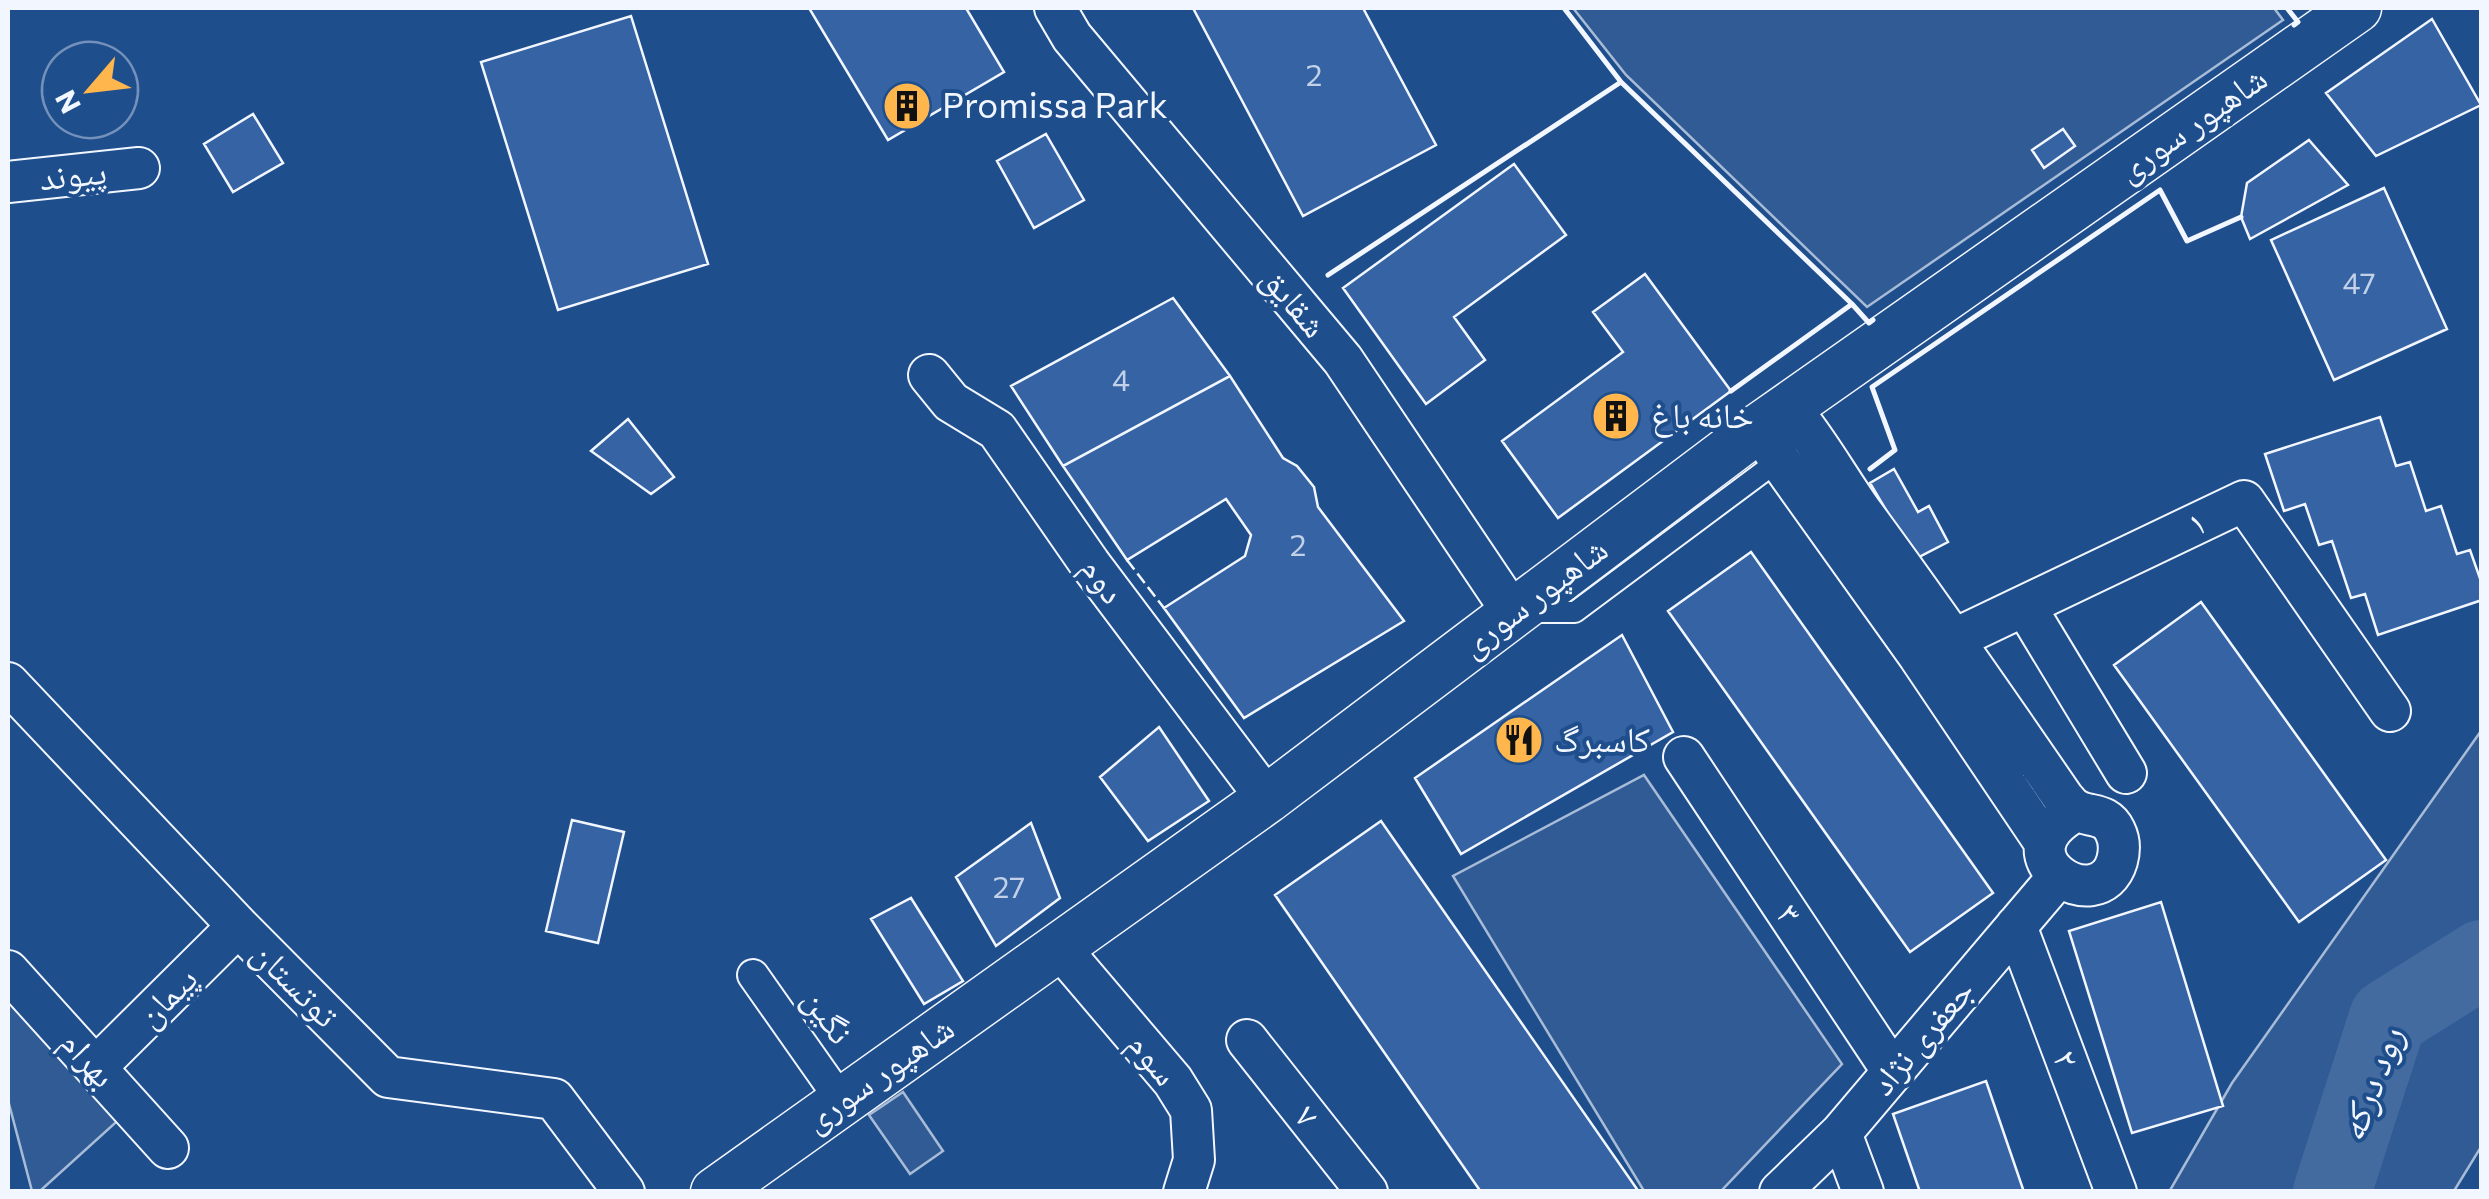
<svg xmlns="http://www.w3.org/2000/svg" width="2489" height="1199" font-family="Commissioner,'Noto Naskh Arabic',sans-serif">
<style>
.built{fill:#305b95;stroke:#a8bbd7;stroke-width:2.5}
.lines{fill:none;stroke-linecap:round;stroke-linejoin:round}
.river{stroke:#446ba0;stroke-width:78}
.building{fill:#3563a3;stroke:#f2f6ff;stroke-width:2.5}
.service-casing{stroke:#f2f6ff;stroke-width:24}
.pedestrian-casing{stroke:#f2f6ff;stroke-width:34}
.minor-casing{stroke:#f2f6ff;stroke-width:44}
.tertiary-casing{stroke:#f2f6ff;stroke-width:51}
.service{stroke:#1f4e8c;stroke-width:20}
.pedestrian{stroke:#1f4e8c;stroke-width:30}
.minor{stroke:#1f4e8c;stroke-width:40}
.tertiary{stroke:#1f4e8c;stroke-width:48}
.fence{stroke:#f2f6ff;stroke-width:2.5;stroke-dasharray:12 5;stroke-linecap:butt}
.wall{stroke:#f2f6ff;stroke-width:5}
.labels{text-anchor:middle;stroke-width:8;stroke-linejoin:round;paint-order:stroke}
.number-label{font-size:30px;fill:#c3d1e8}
.poi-label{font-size:35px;fill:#f2f6ff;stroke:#1f4e8c;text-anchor:start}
.street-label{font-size:35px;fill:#f2f6ff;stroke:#1f4e8c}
.water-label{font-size:38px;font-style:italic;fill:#f2f6ff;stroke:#1f4e8c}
</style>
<rect width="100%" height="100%" fill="#1f4e8c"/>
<!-- built -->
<path class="built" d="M1573,8H2274L2283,20L1867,307L1626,75Z
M2481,731V1147L2454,1191L2169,1192L2232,1083Z
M1644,775L1842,1064L1721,1191H1644L1453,876Z
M8,990L124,1115L40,1191H32L8,1100Z
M903,1092L943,1151L910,1174L869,1115Z"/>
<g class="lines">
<!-- river -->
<path class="river" d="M2332,1192L2388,1018L2482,959"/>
</g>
<!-- building -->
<path class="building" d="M809,8H966L1004,72L888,140Z
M1193,8H1363L1436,145L1303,216Z
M631,16L708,264L558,310L481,62Z
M2432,19L2481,105L2376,156L2326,93Z
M253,114L283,163L233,192L204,144Z
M2063,129L2075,146L2044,168L2032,150Z
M1046,134L1084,200L1034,228L997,161Z
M2309,140L2348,185L2250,239L2241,217L2247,183Z
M1514,164L1566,235L1454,317L1485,360L1426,404L1343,288Z
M2384,188L2447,329L2334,380L2271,240Z
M1645,274L1731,391L1558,518L1502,441L1623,352L1593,312Z
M1173,298L1230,376L1063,466L1011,386Z
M1230,376L1283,458L1297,466L1314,487L1318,507L1404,621L1244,718L1164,608L1245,556L1251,535L1226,499L1127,560L1063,466Z
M2380,417L2396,466L2410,462L2426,511L2441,506L2457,554L2470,550L2482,584V600L2378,635L2365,594L2351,598L2332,541L2319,545L2305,504L2284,511L2265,454Z
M628,419L674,477L651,494L591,451Z
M1894,469L1918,512L1929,506L1948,542L1915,559L1870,483Z
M1751,552L1993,893L1910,952L1668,611Z
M2201,602L2386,860L2299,922L2114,665Z
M1622,635L1673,732L1461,854L1415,778Z
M1159,727L1209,801L1148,841L1100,777Z
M572,820L624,832L598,943L546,931Z
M1381,821L1639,1192H1481L1275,895Z
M1031,823L1060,898L996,946L956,877Z
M911,898L963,981L924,1004L871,919Z
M2161,902L2223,1106L2132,1133L2069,931Z
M1986,1081L2024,1192H1920L1893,1114Z"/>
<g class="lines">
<!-- service casing -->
<g class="service-casing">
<path id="service" d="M1528,612H1575L1783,457"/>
</g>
<!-- pedestrian casing -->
<g class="pedestrian-casing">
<path id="pedestrian" d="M753,975L841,1100"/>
</g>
<!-- minor casing -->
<g class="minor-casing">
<path id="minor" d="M1055,8L1072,37L1343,360L1513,613
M8,182L139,168
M929,375L951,402L997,430L1090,564L1267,799
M1789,407C1818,441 1838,479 1864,515C1933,609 1999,704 2064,799C2068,803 2071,808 2076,810C2090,818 2106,812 2115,831C2120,841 2120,850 2117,861C2099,922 1993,855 2076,811
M1760,427L1779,460L1919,656L2045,843
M2025,606L2126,773
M1919,656L2244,501L2390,711
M8,683L238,926L388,1077L554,1099L624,1192
M1684,757L1893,1072
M2016,926L2116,1192
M1059,947L1173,1081L1191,1110L1194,1160L1184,1192
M8,971L168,1148
M1247,1040L1367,1192
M96,1067L238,926
M1841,1133L1863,1192
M1780,1192L1841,1133L2058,877"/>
</g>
<!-- tertiary casing -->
<g class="tertiary-casing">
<path id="tertiary" d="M715,1192L1267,799L1760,427L2357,8"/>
</g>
<!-- service -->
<use href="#service" class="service"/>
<!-- pedestrian -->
<use href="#pedestrian" class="pedestrian"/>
<!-- minor -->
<use href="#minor" class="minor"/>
<!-- tertiary -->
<use href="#tertiary" class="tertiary"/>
<!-- fence -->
<path class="fence" d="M1127,560L1164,608"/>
<!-- wall -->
<path class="wall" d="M2287,8L2298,22L2294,25
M1621,82L1852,304L1731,391
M1328,275L1621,82L1564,8
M1852,304L1869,323L1873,320
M1870,469L1895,450L1872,387L2160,190L2187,241L2241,217"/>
</g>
<!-- icons -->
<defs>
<g id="building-disc" transform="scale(2.5)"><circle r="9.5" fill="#ffb74d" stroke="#1f4e8c"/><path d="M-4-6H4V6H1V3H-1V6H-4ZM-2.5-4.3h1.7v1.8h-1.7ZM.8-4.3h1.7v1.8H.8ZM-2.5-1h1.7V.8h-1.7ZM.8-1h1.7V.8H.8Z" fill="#111"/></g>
<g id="restaurant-disc" transform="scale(2.5)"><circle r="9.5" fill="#ffb74d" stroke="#1f4e8c"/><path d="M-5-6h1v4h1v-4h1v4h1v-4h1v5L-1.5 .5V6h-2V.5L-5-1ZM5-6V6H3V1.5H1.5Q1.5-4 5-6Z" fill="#111"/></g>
</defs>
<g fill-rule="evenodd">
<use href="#building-disc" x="907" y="106"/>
<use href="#building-disc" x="1616" y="416"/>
<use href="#restaurant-disc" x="1519" y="740"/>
</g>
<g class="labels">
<!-- number labels -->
<g class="number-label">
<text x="1314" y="86">2</text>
<text x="2359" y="294">47</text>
<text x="1121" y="391">4</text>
<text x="1298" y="556">2</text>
<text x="1009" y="898">27</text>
</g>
<!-- poi labels -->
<g class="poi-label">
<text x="942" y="118">Promissa Park</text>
<text x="1651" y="428">خانه باغ</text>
<text x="1554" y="752">کاسبرگ</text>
</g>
<!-- street labels -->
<g class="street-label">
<text transform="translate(2192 124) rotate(-35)" y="12">شاهپور سوری</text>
<text transform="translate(73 175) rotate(-6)" y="12">پیوند</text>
<text transform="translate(1294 302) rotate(50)" y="12">شقایق</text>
<text transform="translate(2197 523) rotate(-26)" y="12">۱</text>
<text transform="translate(1103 580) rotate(54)" y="12">دوم</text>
<text transform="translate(1534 597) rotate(-37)" y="12">شاهپور سوری</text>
<text transform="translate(1789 914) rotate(56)" y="12">۳</text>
<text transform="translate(295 984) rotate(45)" y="12">توتستان</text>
<text transform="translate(167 997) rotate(-45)" y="12">پیمان</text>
<text transform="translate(828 1016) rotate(55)" y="12">نگین</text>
<text transform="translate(1922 1037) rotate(-50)" y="12">جعفری نژاد</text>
<text transform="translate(88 1059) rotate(48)" y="12">بهرام</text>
<text transform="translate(1153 1059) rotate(51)" y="12">سوم</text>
<text transform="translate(2066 1059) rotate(69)" y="12">۲</text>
<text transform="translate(879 1074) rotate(-35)" y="12">شاهپور سوری</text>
<text transform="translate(1307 1116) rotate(52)" y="12">۷</text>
</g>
<!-- water labels -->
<g class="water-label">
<text transform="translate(2371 1084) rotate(-69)" y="13">رود درکه</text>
</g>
</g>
<!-- border -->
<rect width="2489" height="1199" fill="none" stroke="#f2f6ff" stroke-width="20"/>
<!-- north arrow -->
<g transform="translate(90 90) rotate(242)"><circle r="48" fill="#1f4e8c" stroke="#7391ba" stroke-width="2.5"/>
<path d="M0-8L18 38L0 25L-18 38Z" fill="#ffb74d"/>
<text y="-15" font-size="28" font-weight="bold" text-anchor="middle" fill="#f2f6ff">N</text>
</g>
</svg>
